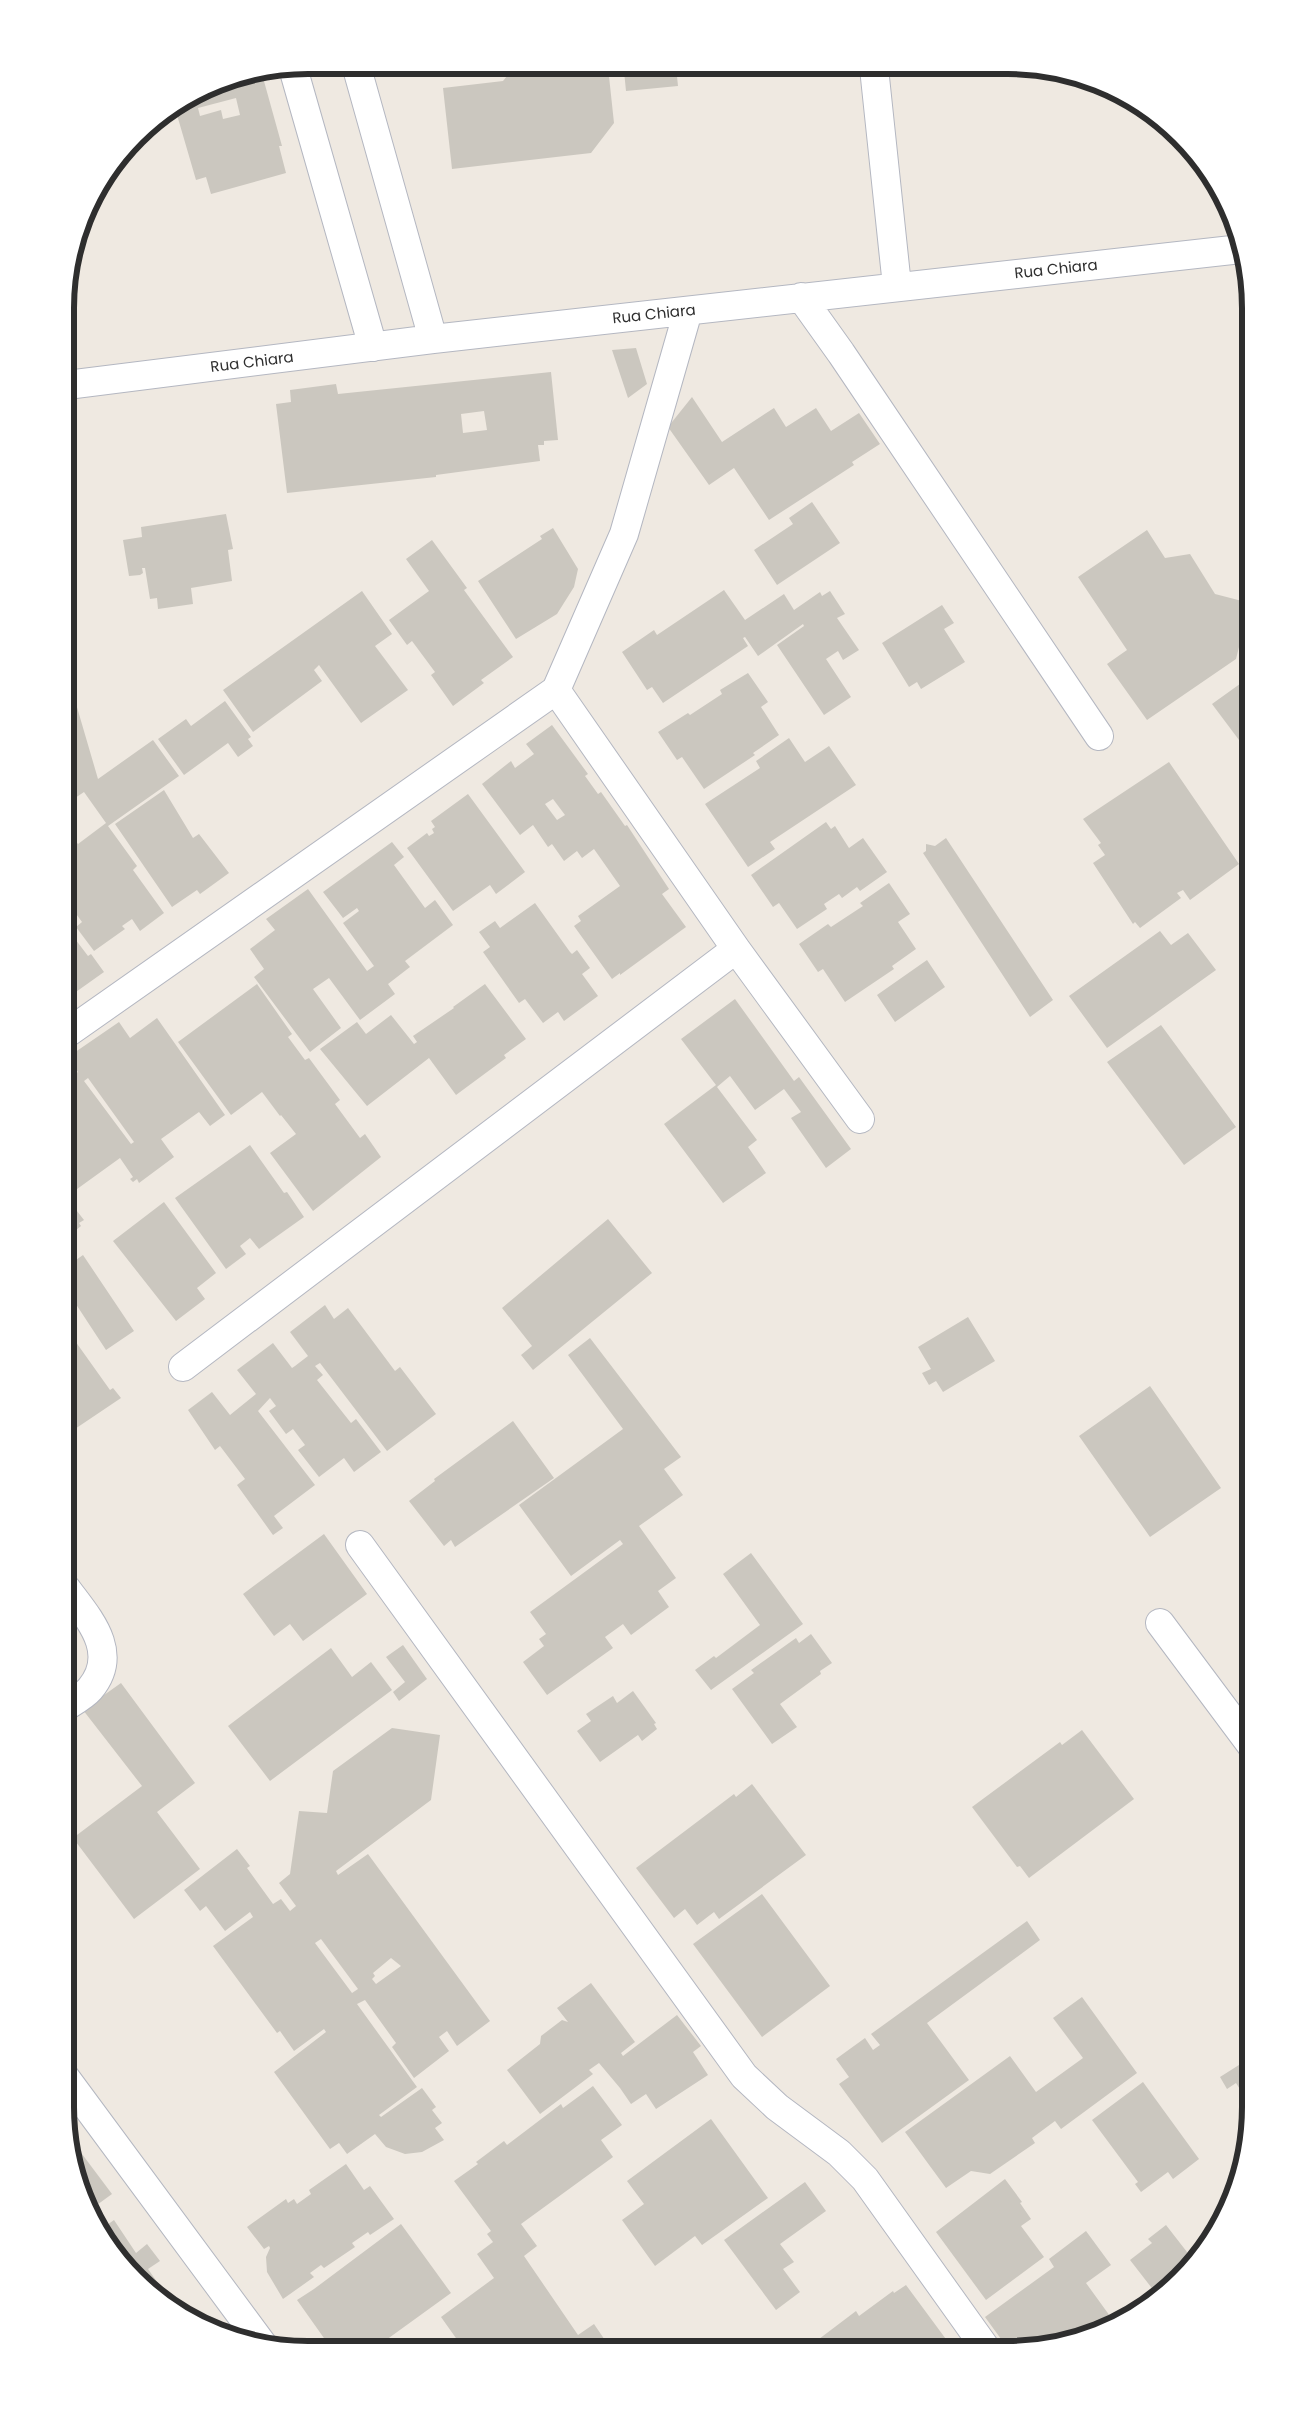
<svg xmlns="http://www.w3.org/2000/svg" width="1316" height="2415" font-family="Poppins,sans-serif">
<style>
.building{fill:#cbc7bf;fill-rule:evenodd}
.lines{fill:none;stroke-linecap:round;stroke-linejoin:round}
.minor-casing{stroke:#b4b7c1;stroke-width:30}
.minor{stroke:#fff;stroke-width:28}
.labels{text-anchor:middle;stroke-width:4;stroke-linejoin:round;paint-order:stroke}
.street-label{font-size:15px;fill:#2e2e2e;stroke:#fff}
.rim{fill:none;stroke:#2e2e2e;stroke-width:6}
</style>
<rect width="100%" height="100%" fill="#efe9e1"/>
<!-- building -->
<path class="building" d="M515,66L608,67L614,123L591,153L452,169L443,88L503,81Z
M611,67H676L678,86L626,91L624,71H617Z
M262,74L282,146H279L286,173L211,194L206,177L196,180L175,108L215,83ZM236,98L240,115L223,119L221,110L200,116L198,108Z
M166,114L168,122L146,128L147,125Z
M636,348L647,384L628,398L612,350Z
M551,372L558,440L544,441V445H538L540,461L436,475V477L287,493L276,404L291,402L290,390L336,384L338,394ZM484,411L487,430L463,433L461,414Z
M692,397L722,442L774,408L786,427L816,408L831,431L859,413L880,444L852,462L854,465L769,520L734,468L709,485L668,427Z
M812,502L840,543L777,585L754,550L793,524L789,518Z
M226,514L233,549L228,550L232,581L191,588L193,604L158,609L157,598L150,599L145,568H142L143,573L140,575L129,576L123,540L142,537L141,527Z
M553,528L578,569L574,587L557,614L516,639L478,581L542,539L540,536Z
M1147,530L1165,558L1190,554L1215,594L1242,601L1239,640L1241,639L1236,659L1147,720L1107,664L1127,650L1078,577Z
M432,540L467,588L464,590L513,657L481,680L484,683L453,706L431,675L435,672L412,641L407,645L389,620L429,591L406,559Z
M724,590L745,620L784,594L794,610L820,592L822,596L830,591L845,614L837,618L859,650L843,660L838,651L826,659L851,697L824,715L777,645L804,626L803,624L758,656L745,637L743,638L748,646L663,703L652,687L647,690L622,652L654,630L657,635Z
M362,591L392,634L375,646L408,690L361,723L319,665L314,670L322,681L253,732L223,690Z
M942,605L954,623L944,629L965,662L921,689L917,682L909,687L882,643Z
M67,673L98,779L153,740L179,776L108,826L137,866L133,870L164,913L140,931L132,919L122,926L125,929L94,951L76,927L82,922L66,900V845L74,839L78,844L106,823L84,792L75,798L66,767Z
M748,673L768,702L761,707L779,735L753,753L755,755L704,789L682,757L677,760L658,732L688,713L690,715L722,694L720,690Z
M1251,676V756L1212,704Z
M225,701L251,737L248,739L253,746L238,757L228,743L184,775L158,739L186,719L191,726Z
M552,725L588,774L585,776L598,794L601,792L625,826L627,825L669,889L662,894L686,927L620,975V973L612,979L574,926L581,921L578,916L620,886L594,849L582,858L577,851L564,861L552,844L548,847L533,825L520,835L482,784L511,761L515,768L534,754L526,744ZM553,799L565,815L557,820L545,804Z
M789,738L805,762L829,746L856,785L770,842L775,849L748,867L705,804L760,768L756,761Z
M1169,762L1239,864L1190,900L1183,890L1177,893L1181,898L1140,928L1135,922L1133,924L1093,863L1105,855L1098,845L1101,843L1083,819Z
M164,790L193,838L199,834L229,873L200,894L197,890L172,907L115,824Z
M468,794L525,872L496,894L490,885L453,911L407,848L427,833L429,836L434,833L432,829L435,827L431,821Z
M826,822L831,829L835,826L849,848L863,838L887,872L860,891L857,887L842,898L839,894L824,904L827,909L797,929L779,903L773,907L751,875Z
M946,838L1053,1000L1030,1017L923,853L926,851V844L935,846Z
M392,842L404,857L394,865L425,908L435,900L453,925L405,961L410,967L388,984L395,994L360,1020L329,978L313,989L341,1028L310,1052L254,977L264,969L250,949L275,930L266,919L308,889L367,971L374,966L343,923L359,911L357,908L343,918L323,892Z
M889,883L910,914L898,922L916,949L892,966L894,969L845,1002L823,969L818,972L799,944L828,924L831,927L863,906L860,903Z
M535,903L570,952L572,954L577,950L590,968L582,974L598,996L564,1021L558,1012L543,1023L525,999L519,1003L483,952L490,947L479,932L495,921L500,928Z
M66,927L88,956L91,954L104,972L66,999Z
M1160,931L1171,945L1188,933L1216,970L1107,1048L1069,996Z
M927,960L945,987L895,1022L877,995Z
M257,984L292,1034L288,1037L305,1060L309,1058L340,1100L335,1104L360,1138L365,1134L381,1157L313,1211L270,1153L296,1134L281,1115L280,1116L262,1092L231,1115L178,1042Z
M485,984L526,1039L504,1055L506,1058L456,1095L429,1058L367,1106L320,1049L357,1022L366,1034L391,1015L414,1044L417,1042L413,1036L454,1008L453,1007Z
M735,999L794,1081L799,1077L851,1149L826,1168L791,1118L801,1112L784,1089L755,1110L730,1076L717,1087L757,1140L748,1147L766,1173L723,1203L664,1124L716,1085L681,1039Z
M157,1018L225,1115L210,1126L199,1112L161,1139L174,1157L139,1183L137,1179L133,1182L130,1179L133,1177L120,1158L66,1197L84,1220L79,1223L81,1226L70,1235L66,1228V1080L78,1072L68,1057L119,1022L130,1038ZM88,1078L134,1142L131,1144L84,1081Z
M1161,1025L1236,1127L1184,1165L1107,1062Z
M250,1145L284,1193L287,1192L304,1217L259,1249L250,1238L240,1246L246,1254L226,1269L175,1198Z
M164,1202L216,1273L197,1288L205,1299L176,1321L113,1241Z
M608,1219L652,1273L533,1370L521,1355L532,1346L502,1308Z
M83,1255L134,1331L106,1350L66,1289V1267Z
M325,1305L334,1319L348,1308L395,1371L400,1367L436,1414L387,1451L320,1363L315,1366L323,1375L317,1380L351,1423L356,1419L381,1452L354,1472L344,1458L319,1477L298,1450L305,1445L293,1429L286,1434L269,1411L276,1406L270,1398L258,1411L315,1485L274,1516L283,1528L273,1535L237,1485L245,1479L220,1446L215,1450L188,1410L212,1392L230,1415L256,1394L237,1370L273,1343L292,1368L295,1366L308,1356L290,1332Z
M968,1317L995,1361L943,1392L936,1381L929,1385L922,1373L931,1369L918,1347Z
M68,1331L110,1390L113,1388L121,1398L66,1435V1332Z
M590,1338L681,1457L664,1469L683,1495L639,1526L676,1578L658,1591L669,1607L631,1635L623,1624L605,1637L613,1648L547,1695L523,1662L544,1646L539,1639L546,1634L530,1612L623,1544L620,1540L571,1576L519,1505L623,1429L568,1355Z
M1150,1386L1221,1488L1150,1537L1079,1436Z
M513,1421L554,1478L455,1547L451,1540L444,1546L409,1501L435,1481L434,1479Z
M324,1534L367,1594L303,1641L290,1624L274,1636L243,1594Z
M751,1553L803,1624L711,1690L695,1670L714,1656L716,1658L760,1625L723,1574Z
M811,1634L832,1663L820,1671L821,1674L780,1704L797,1727L772,1744L732,1689L754,1673L751,1670L796,1638L799,1643Z
M403,1645L427,1679L399,1701L393,1692L405,1682L386,1657Z
M331,1648L352,1677L371,1662L392,1690L270,1781L228,1726Z
M121,1683L195,1783L157,1812L200,1869L134,1919L73,1838L142,1786L83,1710Z
M633,1691L656,1723L654,1724L657,1729L642,1741L638,1735L600,1762L577,1731L591,1721L586,1714L613,1696L617,1703Z
M392,1728L440,1735L431,1800L336,1871L338,1875L368,1854L490,2021L457,2046L447,2031L439,2037L449,2051L414,2078L392,2047L396,2043L365,2000L357,2004L417,2087L379,2115L381,2117L422,2088L436,2107L432,2110L442,2123L435,2128L444,2140L422,2152L405,2154L386,2147L375,2134L347,2154L339,2143L330,2149L274,2072L326,2032L324,2029L294,2051L280,2031L277,2033L213,1946L253,1917L250,1912L225,1931L206,1906L200,1911L184,1890L237,1849L250,1866L247,1868L273,1904L281,1899L290,1911L296,1906L279,1883L290,1874L299,1811L327,1813L333,1771ZM321,1939L358,1989L352,1993L315,1943ZM391,1958L401,1966L376,1984L372,1979L375,1976L373,1973Z
M1082,1730L1134,1799L1029,1878L1020,1866L1017,1867L972,1807L1060,1742L1062,1745Z
M752,1784L806,1855L719,1919L714,1912L697,1925L685,1909L674,1918L636,1868L734,1794L736,1797Z
M762,1894L830,1986L762,2037L693,1944Z
M1027,1921L1040,1940L927,2023L969,2080L882,2143L839,2084L849,2077L836,2059L865,2038L873,2050L880,2045L871,2034Z
M591,1983L635,2042L621,2053L623,2056L677,2015L701,2046L693,2052L708,2075L656,2109L646,2094L631,2104L620,2088L599,2063L589,2070L593,2074L540,2114L507,2070L540,2044L541,2036L562,2020L568,2022L557,2008Z
M1082,1997L1137,2073L1061,2129L1055,2121L1032,2138L1035,2143L990,2174L971,2171L946,2188L905,2132L1010,2056L1036,2092L1083,2058L1053,2018Z
M1250,2058V2105L1236,2083L1227,2089L1220,2077Z
M1143,2082L1199,2159L1173,2179L1168,2172L1141,2192L1135,2184L1138,2182L1092,2120Z
M593,2086L622,2125L601,2140L613,2157L521,2224L537,2246L524,2256L578,2335L594,2324L611,2349L463,2348L441,2317L494,2278L477,2254L493,2242L487,2234L491,2231L454,2181L478,2164L476,2162L504,2141L507,2145L561,2104L563,2108Z
M711,2119L768,2198L702,2245L695,2236L655,2266L622,2220L644,2204L627,2181Z
M70,2138L112,2194L90,2210L78,2186Z
M346,2164L364,2190L370,2186L394,2219L370,2235L368,2232L352,2243L355,2247L324,2268L321,2265L310,2273L314,2277L283,2299L267,2272L266,2257L270,2248L269,2246L264,2249L247,2227L286,2199L288,2203L294,2199L297,2204L311,2194L309,2190Z
M1005,2179L1022,2202L1020,2203L1031,2219L1021,2226L1044,2257L986,2300L936,2232Z
M805,2182L826,2211L780,2244L794,2262L783,2269L800,2292L776,2310L724,2240Z
M114,2220L136,2253L147,2244L160,2261L148,2269L160,2286L158,2295L160,2298L148,2290L106,2242L100,2230Z
M401,2224L451,2293L375,2348H331L297,2300L314,2289Z
M1166,2225L1194,2261L1158,2296L1130,2260L1152,2243L1148,2239Z
M1086,2231L1111,2265L1086,2283L1115,2323L1087,2337L1009,2350L985,2317L1054,2267L1049,2259Z
M906,2285L954,2350L827,2349L819,2339L856,2311L859,2316L893,2291L894,2293Z"/>
<g class="lines">
<!-- minor casing -->
<g class="minor-casing">
<path id="minor" d="M356,65L433,339
M293,68L373,347
M874,68L897,286
M801,297L841,353L1099,736
M67,385L433,339L1241,249
M736,949L860,1119
M66,1034L556,690L624,534L688,311
M183,1367L736,949L556,690
M360,1545L744,2076L777,2107L839,2153L865,2179L987,2350
M1160,1623L1251,1745
M65,1707C73,1702 84,1696 90,1689C121,1652 88,1618 66,1588
M65,2077L263,2345"/>
</g>
<!-- minor -->
<use href="#minor" class="minor"/>
</g>
<g class="labels">
<!-- street labels -->
<g class="street-label">
<text transform="translate(1056 269) rotate(-6)" y="5">Rua Chiara</text>
<text transform="translate(654 314) rotate(-6)" y="5">Rua Chiara</text>
<text transform="translate(252 362) rotate(-7)" y="5">Rua Chiara</text>
</g>
</g>
<!-- crop -->
<path d="M0 0H1316V2415H0ZM308 74H1008A234 234 0 0 1 1242 308V2107A234 234 0 0 1 1008 2341H308A234 234 0 0 1 74 2107V308A234 234 0 0 1 308 74Z" fill="#fff" fill-rule="evenodd"/>
<path class="rim" d="M308 74H1008A234 234 0 0 1 1242 308V2107A234 234 0 0 1 1008 2341H308A234 234 0 0 1 74 2107V308A234 234 0 0 1 308 74Z"/>
</svg>
